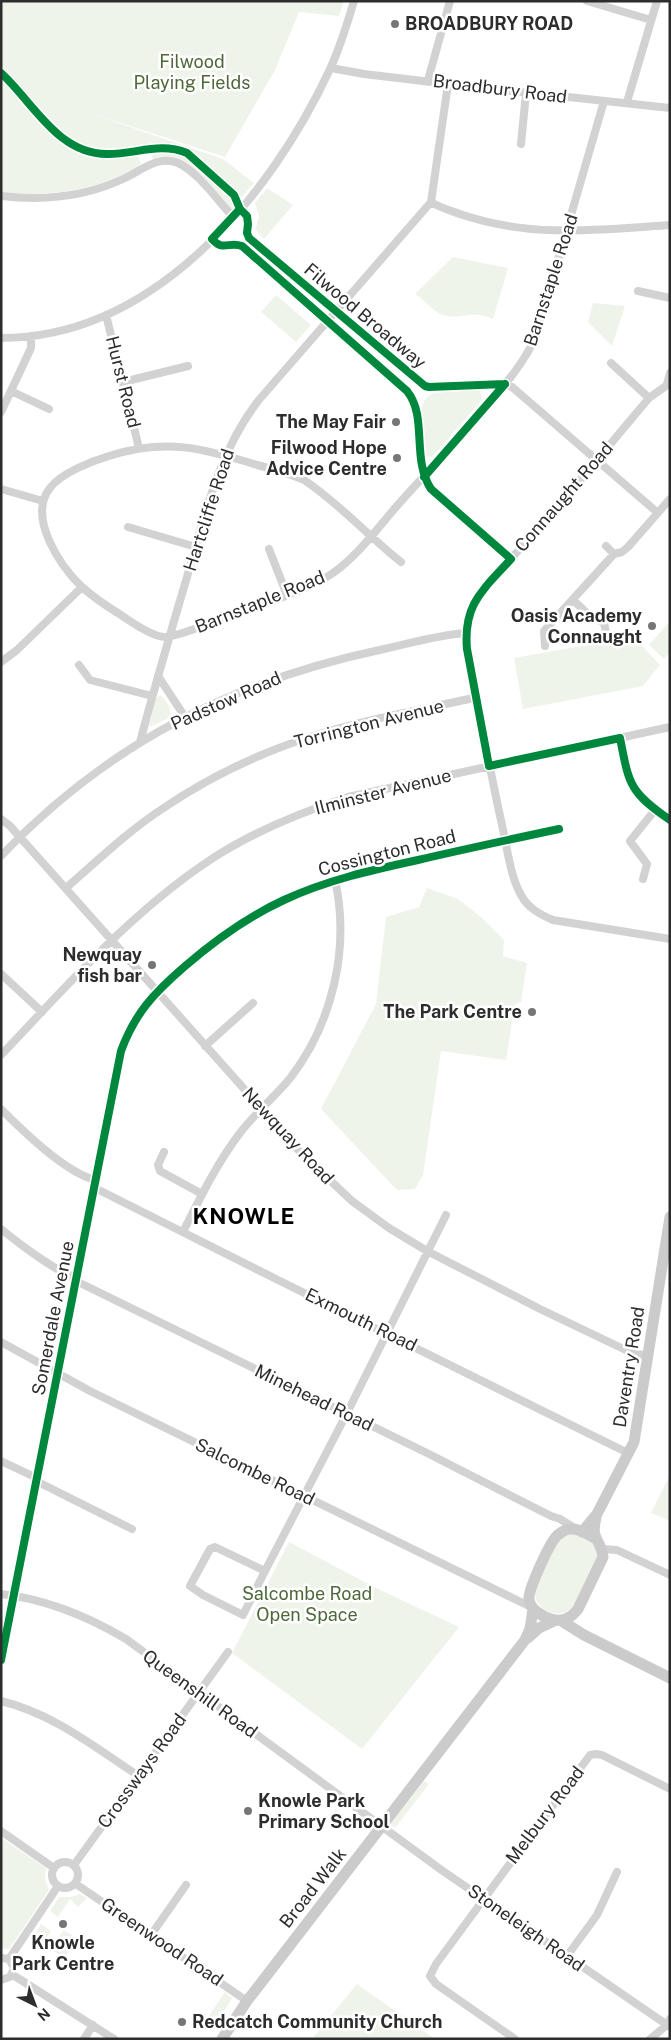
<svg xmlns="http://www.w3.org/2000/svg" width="671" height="2040" font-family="'Public Sans',sans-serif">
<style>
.green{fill:#eff4eb}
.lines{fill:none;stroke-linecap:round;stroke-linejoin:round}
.street{stroke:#d2d2d2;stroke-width:8}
.secondary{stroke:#cbcbcb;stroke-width:11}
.cycleway-casing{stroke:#fff;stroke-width:11}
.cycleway{stroke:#00873e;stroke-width:8}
.poi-dot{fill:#767676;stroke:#fff;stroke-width:2}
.labels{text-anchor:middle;stroke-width:5;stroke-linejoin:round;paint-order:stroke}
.poi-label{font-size:18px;font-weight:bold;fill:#2d2d2d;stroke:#fff;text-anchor:end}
.park-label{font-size:18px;fill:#4e683a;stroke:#fff}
.street-label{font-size:18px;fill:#2d2d2d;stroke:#fff}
.district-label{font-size:22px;font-weight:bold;letter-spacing:1px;fill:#000;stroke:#fff}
</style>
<rect width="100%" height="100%" fill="#fff"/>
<!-- green -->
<path class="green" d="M1,1H344L339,16L299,12L275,70L225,157L84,111L223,159L254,183L230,211C208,186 191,152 153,159L150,151L138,156L141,164C98,192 51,196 1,193Z
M267,188L293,205L264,239L255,229L259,217L255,203Z
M453,257L508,268L493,319C471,309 466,319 447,316C434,314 425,300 415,294Z
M276,295L311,325L296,342L261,312Z
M593,303L625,306L612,346L588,322Z
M480,389L482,400L432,457L425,456L422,408C423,401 427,395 435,393Z
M670,621V652L664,659L649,645Z
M637,636L641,645L660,665L643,686L523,709L514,658Z
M160,695C166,699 172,710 171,717L149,727L156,699Z
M427,888L458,899L481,917L504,940L503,956L527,963L521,1002L515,1004L506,1060L441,1051L423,1175L415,1189L397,1190L321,1109L376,1004L386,917L419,907Z
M670,1475V1521L651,1513Z
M574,1534C585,1536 597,1543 597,1555C598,1565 576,1607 567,1611C560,1615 552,1614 545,1610C540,1607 536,1601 535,1595C535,1585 553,1547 560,1540C564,1536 569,1535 574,1534Z
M289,1542L374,1587L459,1627L362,1749L232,1653Z
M424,1781L429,1784L395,1828L390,1824Z
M1,1838L46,1868L45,1879L49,1890L9,1949L1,1948Z
M80,1894L87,1898L78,1907L70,1899L58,1917L50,1911L59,1897H71Z
M41,1924L51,1931L44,1941L52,1946L64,1930L78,1939L65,1958L32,1938Z
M357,1984L435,2039H312Z
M225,1992L232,1998L218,2021L208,2025L204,2023Z"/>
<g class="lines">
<!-- street -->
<path class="street" d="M587,1L651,20
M331,68L364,74L448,84L670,108
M428,80L450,1
M627,102L657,1
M521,144L526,93
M1,196C44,201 86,197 125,178C142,170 158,155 178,163C198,172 218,201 233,217
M431,202C440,208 452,211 463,215C532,238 598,230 670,225
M240,209C252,223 244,225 249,238L421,383L429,387L505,384L512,387L658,513
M212,239C224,252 228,241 242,246L407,391C428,417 411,458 431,489L511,559
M638,291L670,298
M106,315L139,448
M1,338C154,338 271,196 330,69C340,48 347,24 354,1
M611,363L649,398
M123,382L188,366
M670,383L649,398L560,504L481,592L468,617L466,633L467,649C478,707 489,766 502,825C507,846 510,876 521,895C528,908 539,914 553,920L670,939
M667,384L670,373
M11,391L49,409
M1,412L31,348V336
M1,489L43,501
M128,527L196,547
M606,546L614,554
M269,549L287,595
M401,562C368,536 339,503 304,480C289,473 273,469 257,465C203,448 165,438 109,456C92,461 61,473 50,488C27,517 60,566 82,587C94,598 108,607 121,615C131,622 153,637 165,637C176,637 205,625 216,621C252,607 302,594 333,573C361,553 381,523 404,498C429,471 454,443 479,414C500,390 523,366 536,336L604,101
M573,600L590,616L604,623L607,637
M545,646L544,631L614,554L622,552L628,547L670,499
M1,662L17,650L82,587
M79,665L90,680L152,696
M158,676L185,717
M620,738C629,784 629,792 670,820
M140,742C155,686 171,631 187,577C205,515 218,453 258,401L431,202L448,84
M1,819L10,826L302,1154L352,1201L389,1228L427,1251L540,1309L632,1353L648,1356
M1,856C109,743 232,681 384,649C411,643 438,635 466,633
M643,879L647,864L630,841L655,810
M66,888C97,861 127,832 162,809C212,775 268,749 326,732C375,717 427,709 477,697
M1,974L42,1012
M205,1046L253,1003
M1,1055C66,987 130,913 210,860C252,832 299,813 348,797L670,727
M1,1109C24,1132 65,1172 95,1180
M164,1152L158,1165L160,1171L202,1194
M93,1187L278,1280L628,1453
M1,1229C16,1241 61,1276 77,1277
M183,1232C200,1198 217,1163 240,1133C255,1113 275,1097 291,1077C333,1022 350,947 335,880
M76,1281L427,1453L551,1516L560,1519L576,1529
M1,1342L90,1391L531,1607
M1,1461L37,1478
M36,1481L132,1529
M602,1549L617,1550L670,1575
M265,1571L243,1615L203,1595L190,1586L210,1549L215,1547L265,1571L346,1415L446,1215
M1,1594C47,1599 87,1616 126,1639L440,1869L670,2027
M1,1660L121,1051C135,1013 154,993 184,967C214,941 247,917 284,900C327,880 372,870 418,860C465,849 512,839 559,829
M1,1701C54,1714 94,1747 139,1776
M1,1831L54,1868
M52 1875a13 13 0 1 1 26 0a13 13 0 1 1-26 0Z
M74,1865L228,1652
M76,1884L247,2001
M151,1935L186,1885
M567,1956L597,1915L617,1872
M1,1958L9,1959L14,1968L10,1977L1,1980
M9,1959L58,1886
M13,1975L114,2039
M84,2039L93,2025
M515,2039L436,1984L430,1976L436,1964L590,1755L596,1754L602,1755L670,1789
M650,2039L667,2025L670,2019"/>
<!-- secondary -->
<path class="secondary" d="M582,1532L597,1514L634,1442L670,1217
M596,1539C589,1535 580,1528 571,1529C565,1529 558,1534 555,1538C548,1547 528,1590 529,1599C530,1612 551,1622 562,1620C570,1618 573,1615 578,1609L603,1557C601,1538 590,1541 596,1518
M560,1620L584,1635L670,1678
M528,1638L539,1628L556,1620
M222,2039L247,2001L525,1640L530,1629L533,1609"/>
<!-- cycleway casing -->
<g class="cycleway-casing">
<path id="cycleway" d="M1,73C33,102 58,155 108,154C136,154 160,142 187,153L234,195L240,209L247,216L248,224L247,233L249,238L425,386L429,387L505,384
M240,209L212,239C224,252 228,241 242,246L407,391C428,417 411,458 431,489L511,559C483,590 463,604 467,649L489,766L620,738C629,784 629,792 670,820
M424,477L505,384
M1,1660L121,1051C135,1013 154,993 184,967C214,941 247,917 284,900C327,880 372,870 418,860C465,849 512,839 559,829"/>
</g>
<!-- cycleway -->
<use href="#cycleway" class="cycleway"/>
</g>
<!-- markers -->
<g class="poi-dot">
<circle cx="395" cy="24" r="5"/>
<circle cx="396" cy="422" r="5"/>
<circle cx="397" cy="458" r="5"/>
<circle cx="652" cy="626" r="5"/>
<circle cx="152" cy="965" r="5"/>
<circle cx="532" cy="1012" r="5"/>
<circle cx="248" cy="1811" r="5"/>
<circle cx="63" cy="1924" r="5"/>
<circle cx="182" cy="2022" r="5"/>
</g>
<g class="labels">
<!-- poi labels -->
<g class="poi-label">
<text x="405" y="30" text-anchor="start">BROADBURY ROAD</text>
<text x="386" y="428">The May Fair</text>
<text x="387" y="454">Filwood Hope<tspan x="387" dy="21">Advice Centre</tspan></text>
<text x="642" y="622">Oasis Academy<tspan x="642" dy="21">Connaught</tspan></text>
<text x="142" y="961">Newquay<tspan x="142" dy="21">fish bar</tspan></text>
<text x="522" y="1018">The Park Centre</text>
<text x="258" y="1807" text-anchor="start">Knowle Park<tspan x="258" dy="21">Primary School</tspan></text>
<text x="63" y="1949" text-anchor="middle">Knowle<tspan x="63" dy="21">Park Centre</tspan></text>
<text x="192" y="2028" text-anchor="start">Redcatch Community Church</text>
</g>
<!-- park labels -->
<g class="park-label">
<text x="192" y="68">Filwood<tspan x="192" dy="21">Playing Fields</tspan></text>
<text x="307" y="1600">Salcombe Road<tspan x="307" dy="21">Open Space</tspan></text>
</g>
<!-- street labels -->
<g class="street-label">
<text transform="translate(500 89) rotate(7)" y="6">Broadbury Road</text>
<text transform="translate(551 280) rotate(-72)" y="6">Barnstaple Road</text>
<text transform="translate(365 316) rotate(40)" y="6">Filwood Broadway</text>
<text transform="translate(123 382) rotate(76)" y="6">Hurst Road</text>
<text transform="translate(564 497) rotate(-49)" y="6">Connaught Road</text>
<text transform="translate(209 510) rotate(-72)" y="6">Hartcliffe Road</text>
<text transform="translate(260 602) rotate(-22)" y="6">Barnstaple Road</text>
<text transform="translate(226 701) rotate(-24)" y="6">Padstow Road</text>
<text transform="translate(369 724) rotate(-14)" y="6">Torrington Avenue</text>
<text transform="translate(383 792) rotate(-14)" y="6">Ilminster Avenue</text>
<text transform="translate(387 853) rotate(-14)" y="6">Cossington Road</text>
<text transform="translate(288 1136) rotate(47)" y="6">Newquay Road</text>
<text transform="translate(53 1318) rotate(-79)" y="6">Somerdale Avenue</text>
<text transform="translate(361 1320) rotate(26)" y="6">Exmouth Road</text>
<text transform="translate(629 1367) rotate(-81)" y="6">Daventry Road</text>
<text transform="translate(314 1398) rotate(26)" y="6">Minehead Road</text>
<text transform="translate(255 1472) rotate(26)" y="6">Salcombe Road</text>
<text transform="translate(200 1694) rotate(36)" y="6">Queenshill Road</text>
<text transform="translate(142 1771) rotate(-54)" y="6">Crossways Road</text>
<text transform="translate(545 1815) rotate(-53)" y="6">Melbury Road</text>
<text transform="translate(313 1888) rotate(-52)" y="6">Broad Walk</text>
<text transform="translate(526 1928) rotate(35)" y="6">Stoneleigh Road</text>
<text transform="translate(162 1942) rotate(34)" y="6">Greenwood Road</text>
</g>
<!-- district labels -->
<g class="district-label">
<text x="244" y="1224">KNOWLE</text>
</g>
</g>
<!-- border -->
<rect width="671" height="2040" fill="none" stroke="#2d2d2d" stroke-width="5"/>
<!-- north arrow -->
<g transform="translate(35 2005) rotate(138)" stroke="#ffffff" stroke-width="4" paint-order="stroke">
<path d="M0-4L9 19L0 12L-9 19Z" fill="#2d2d2d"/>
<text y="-8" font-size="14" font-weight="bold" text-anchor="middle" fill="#2d2d2d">N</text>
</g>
</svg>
